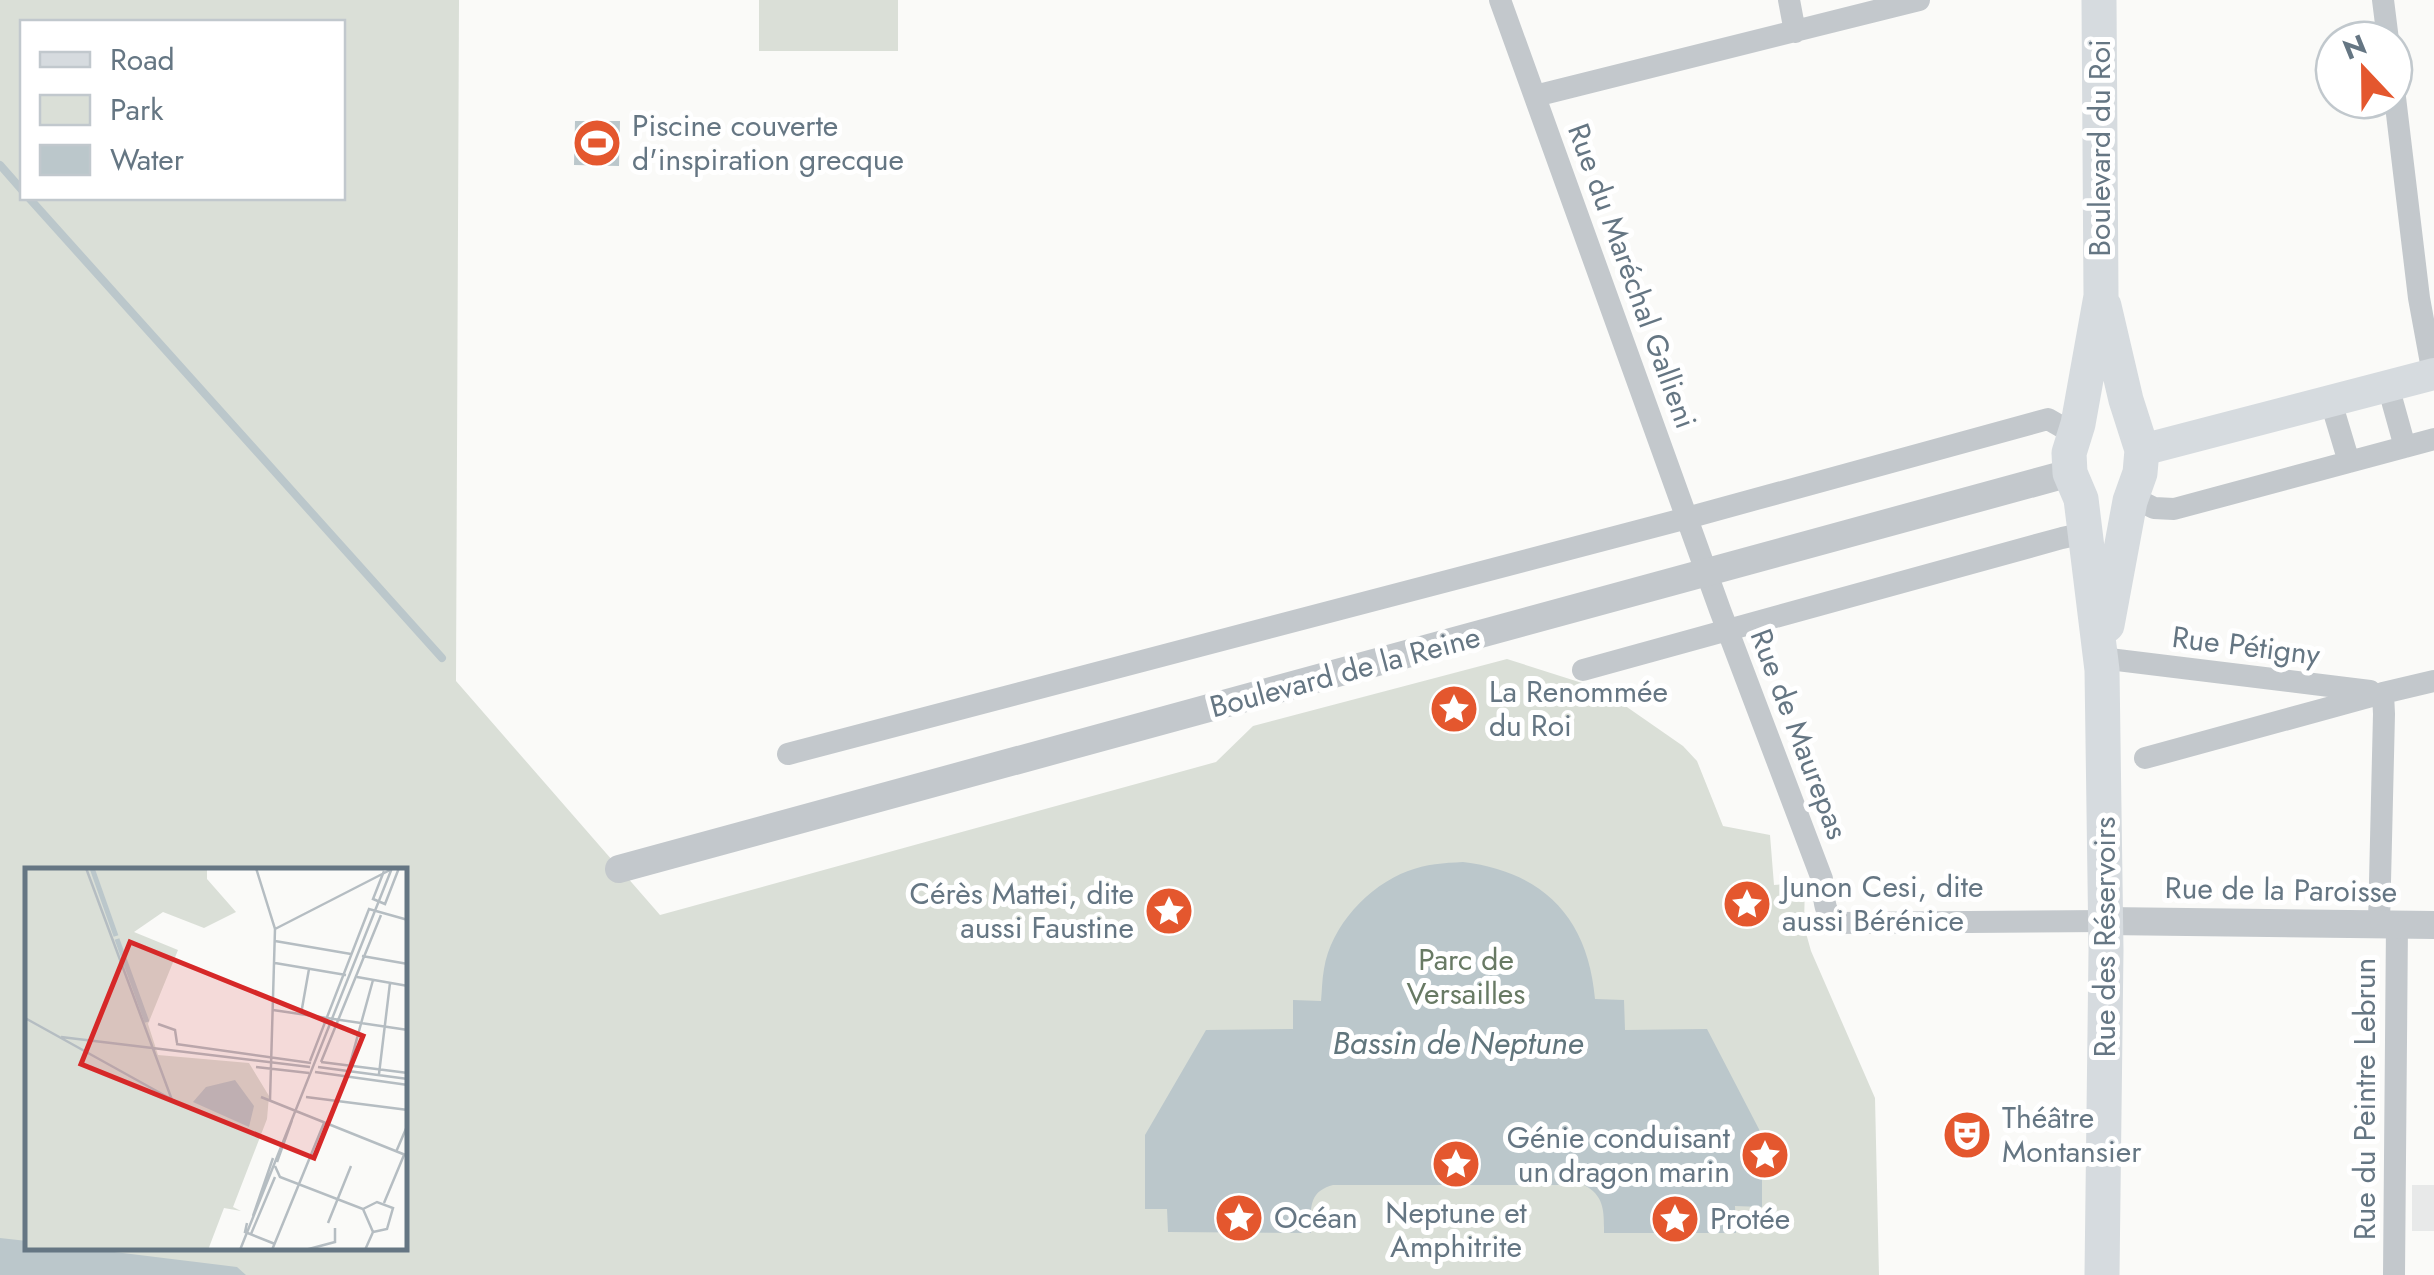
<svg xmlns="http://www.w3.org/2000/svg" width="2434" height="1275" font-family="Jost,sans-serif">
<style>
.built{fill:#e8e9e9}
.green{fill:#dadfd7;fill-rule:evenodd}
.water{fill:#bbc7cb}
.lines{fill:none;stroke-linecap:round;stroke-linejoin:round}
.stream{stroke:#bbc7cb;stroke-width:8}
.minor{stroke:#c3c8cc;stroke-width:22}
.tertiary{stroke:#c3c8cc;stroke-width:28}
.secondary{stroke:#d6dbdf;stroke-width:32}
.primary{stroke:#d6dbdf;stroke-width:35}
.labels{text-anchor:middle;stroke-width:10;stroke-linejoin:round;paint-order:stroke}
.poi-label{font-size:30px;fill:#657683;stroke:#fff;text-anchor:start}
.street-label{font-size:30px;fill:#657683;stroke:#fff}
.park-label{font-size:30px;fill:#687a64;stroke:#fff}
.water-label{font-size:32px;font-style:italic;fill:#60757c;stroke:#fff}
.inset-river{fill:none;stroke:#bbc7cb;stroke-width:5}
.inset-road{fill:none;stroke:#b5bdc2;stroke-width:2.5}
.view{fill:#d62828;fill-opacity:0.15;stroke:#d62828;stroke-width:5}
.inset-edge{fill:none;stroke:#657683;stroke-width:5}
</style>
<rect width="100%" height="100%" fill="#fafaf8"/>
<!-- built -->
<path class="built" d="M2412,1185H2434V1231H2412Z"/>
<!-- green -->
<path class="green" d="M0,0H459L456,681L660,915L1216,762L1253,726L1507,659L1601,689L1683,746L1697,761L1723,826L1770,835L1774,885L1805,882L1804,926L1811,951L1875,1098L1879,1275H0ZM22,22H342V198H22ZM28,870H405V1248H28Z
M759,0H898V51H759Z"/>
<!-- water -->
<path class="water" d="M575,121H620L619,166L574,165Z
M1463,862C1544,872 1588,918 1595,999L1624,1000L1625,1030L1707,1029L1762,1135V1207L1735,1206L1736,1233H1604C1604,1212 1605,1196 1584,1185H1333C1307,1192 1311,1210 1311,1233L1168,1232L1167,1209H1145V1135L1206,1030L1293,1029V1000L1321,1001C1322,990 1322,980 1324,969C1331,926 1368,886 1408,871C1426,864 1444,863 1463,862Z
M0,1238L27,1241L28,1248H82L237,1267L246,1275H0Z"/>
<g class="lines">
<!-- stream -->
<path class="stream" d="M0,165L22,190
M29,198L442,658"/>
<!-- minor -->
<path class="minor" d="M1500,0L1720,610L1822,879C1824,895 1823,913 1836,923L2106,921
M1789,0L1795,32
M2383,0L2388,40
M2394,89L2419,298L2433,374
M1535,96L1919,0
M2388,386L2405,447
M2331,402L2349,462
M2132,497L2154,508L2174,509L2434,439
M2101,658L2370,691
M1583,670L2062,538L2085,533
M788,754L1687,518L2048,419L2074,434
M2145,758L2383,693L2434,681
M2379,924L2384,714L2383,693
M2394,1275L2397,924"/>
<!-- tertiary -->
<path class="tertiary" d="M619,869L2070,473
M2106,921L2434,925"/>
<!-- secondary -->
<path class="secondary" d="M2142,450L2434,374"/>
<!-- primary -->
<path class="primary" d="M2099,0L2101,296L2078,424L2069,453L2070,473L2081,499L2102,670L2106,950L2102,1275
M2104,306L2126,400L2142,450L2140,473L2130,501L2107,625"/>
</g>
<!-- icons -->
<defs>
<g id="stadium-disc" transform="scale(2.5)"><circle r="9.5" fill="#e4572e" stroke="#fff"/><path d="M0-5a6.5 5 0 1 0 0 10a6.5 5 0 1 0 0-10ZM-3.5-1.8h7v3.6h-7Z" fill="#fff"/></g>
<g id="sight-disc" transform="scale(2.5)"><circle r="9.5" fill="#e4572e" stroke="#fff"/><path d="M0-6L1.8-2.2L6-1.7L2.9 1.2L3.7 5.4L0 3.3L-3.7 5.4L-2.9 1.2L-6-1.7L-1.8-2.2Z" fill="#fff"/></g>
<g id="theatre-disc" transform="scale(2.5)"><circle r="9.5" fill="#e4572e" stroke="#fff"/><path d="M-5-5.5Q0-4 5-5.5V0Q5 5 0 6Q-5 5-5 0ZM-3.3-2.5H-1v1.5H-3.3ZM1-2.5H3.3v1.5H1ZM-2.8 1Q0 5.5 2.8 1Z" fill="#fff"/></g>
</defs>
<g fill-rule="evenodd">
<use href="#stadium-disc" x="597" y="143"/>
<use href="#sight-disc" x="1454" y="709"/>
<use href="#sight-disc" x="1747" y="904"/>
<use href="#sight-disc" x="1169" y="911"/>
<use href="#theatre-disc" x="1967" y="1135"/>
<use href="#sight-disc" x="1765" y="1155"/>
<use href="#sight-disc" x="1456" y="1164"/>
<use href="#sight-disc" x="1239" y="1218"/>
<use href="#sight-disc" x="1675" y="1219"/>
</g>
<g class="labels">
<!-- poi labels -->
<g class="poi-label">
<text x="632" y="136">Piscine couverte<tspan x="632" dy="34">d'inspiration grecque</tspan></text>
<text x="1489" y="702">La Renommée<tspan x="1489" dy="34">du Roi</tspan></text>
<text x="1782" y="897">Junon Cesi, dite<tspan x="1782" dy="34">aussi Bérénice</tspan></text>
<text x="1134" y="904" text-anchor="end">Cérès Mattei, dite<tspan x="1134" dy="34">aussi Faustine</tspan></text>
<text x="2002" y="1128">Théâtre<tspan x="2002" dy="34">Montansier</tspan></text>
<text x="1730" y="1148" text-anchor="end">Génie conduisant<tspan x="1730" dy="34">un dragon marin</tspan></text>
<text x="1456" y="1223" text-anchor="middle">Neptune et<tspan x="1456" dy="34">Amphitrite</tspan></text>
<text x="1274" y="1228">Océan</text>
<text x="1710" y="1229">Protée</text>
</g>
<!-- street labels -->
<g class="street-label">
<text transform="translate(2100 148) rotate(-90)" y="10">Boulevard du Roi</text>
<text transform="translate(1632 276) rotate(70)" y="10">Rue du Maréchal Gallieni</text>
<text transform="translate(2246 646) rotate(7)" y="10">Rue Pétigny</text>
<text transform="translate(1345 672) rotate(-15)" y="10">Boulevard de la Reine</text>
<text transform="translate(1799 734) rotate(69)" y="10">Rue de Maurepas</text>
<text transform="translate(2281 890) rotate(1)" y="10">Rue de la Paroisse</text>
<text transform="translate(2105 937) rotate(-90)" y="10">Rue des Réservoirs</text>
<text transform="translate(2365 1099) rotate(-90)" y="10">Rue du Peintre Lebrun</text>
</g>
<!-- park labels -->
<g class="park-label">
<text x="1466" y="970">Parc de<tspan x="1466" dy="34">Versailles</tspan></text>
</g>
<!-- water labels -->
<g class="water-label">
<text x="1458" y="1054">Bassin de Neptune</text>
</g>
</g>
<!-- overview -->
<g transform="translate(25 868)">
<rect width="382" height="382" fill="#fafaf8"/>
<path d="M0,0H182V11L211,44L179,60L138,44L109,64L153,82L123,156L133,187L224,195L244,228L242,251L208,339L216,343L199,340L183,382H0Z" fill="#dadfd7"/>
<path d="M210,212L229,238L224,259L168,234L181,219Z" fill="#bbc7cb"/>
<path class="inset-river" d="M67,0L91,68M92,71L122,154"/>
<path class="inset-road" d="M61,0L147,232M231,0L250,61L245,232M359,3L348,31L360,36L374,0M250,61L367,1M250,73L326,86M337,88L383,96M250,95L321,107M332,109L383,118M248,142L383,162M276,146L284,101M0,150L146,231M133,156L150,162L152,175M36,169L285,199M151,176L286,195M285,193L344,41L383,52M296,194L356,47M296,194L383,205M231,199L284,205M293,199L383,211M323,203L348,112M290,204L383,217M354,206L365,115M236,229L383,288M281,229L383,242M371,284L383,256M252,294L267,252M250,298L255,309L338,341L348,364L340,382M359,335L379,287M338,341L352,334L368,340L362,361L348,364M228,348L248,290M222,355L220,364L250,376M303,355L326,298M226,366L250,309M215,382L367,0M247,382L299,255M280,382L310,374V360"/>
<path class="view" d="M105,74L338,168L289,290L56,196Z"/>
<rect width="382" height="382" class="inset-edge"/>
</g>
<!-- legend -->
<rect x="20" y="20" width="325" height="180" fill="#ffffff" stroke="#c1c8cd" stroke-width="2.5"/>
<rect x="40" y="52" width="50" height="15" fill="#d6dbdf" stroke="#c1c8cd" stroke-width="2.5"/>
<text x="110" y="70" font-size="30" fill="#657683">Road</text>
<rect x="40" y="95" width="50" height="30" fill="#dadfd7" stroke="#c1c8cd" stroke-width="2.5"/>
<text x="110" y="120" font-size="30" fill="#657683">Park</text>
<rect x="40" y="145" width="50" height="30" fill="#bbc7cb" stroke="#c1c8cd" stroke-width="2.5"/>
<text x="110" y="170" font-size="30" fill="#657683">Water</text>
<!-- north arrow -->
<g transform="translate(2364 70) rotate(338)"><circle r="48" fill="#ffffff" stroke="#c1c8cd" stroke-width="2.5"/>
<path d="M0-8L18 38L0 25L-18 38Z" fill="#e4572e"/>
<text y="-15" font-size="28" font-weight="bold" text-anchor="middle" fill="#657683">N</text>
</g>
</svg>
